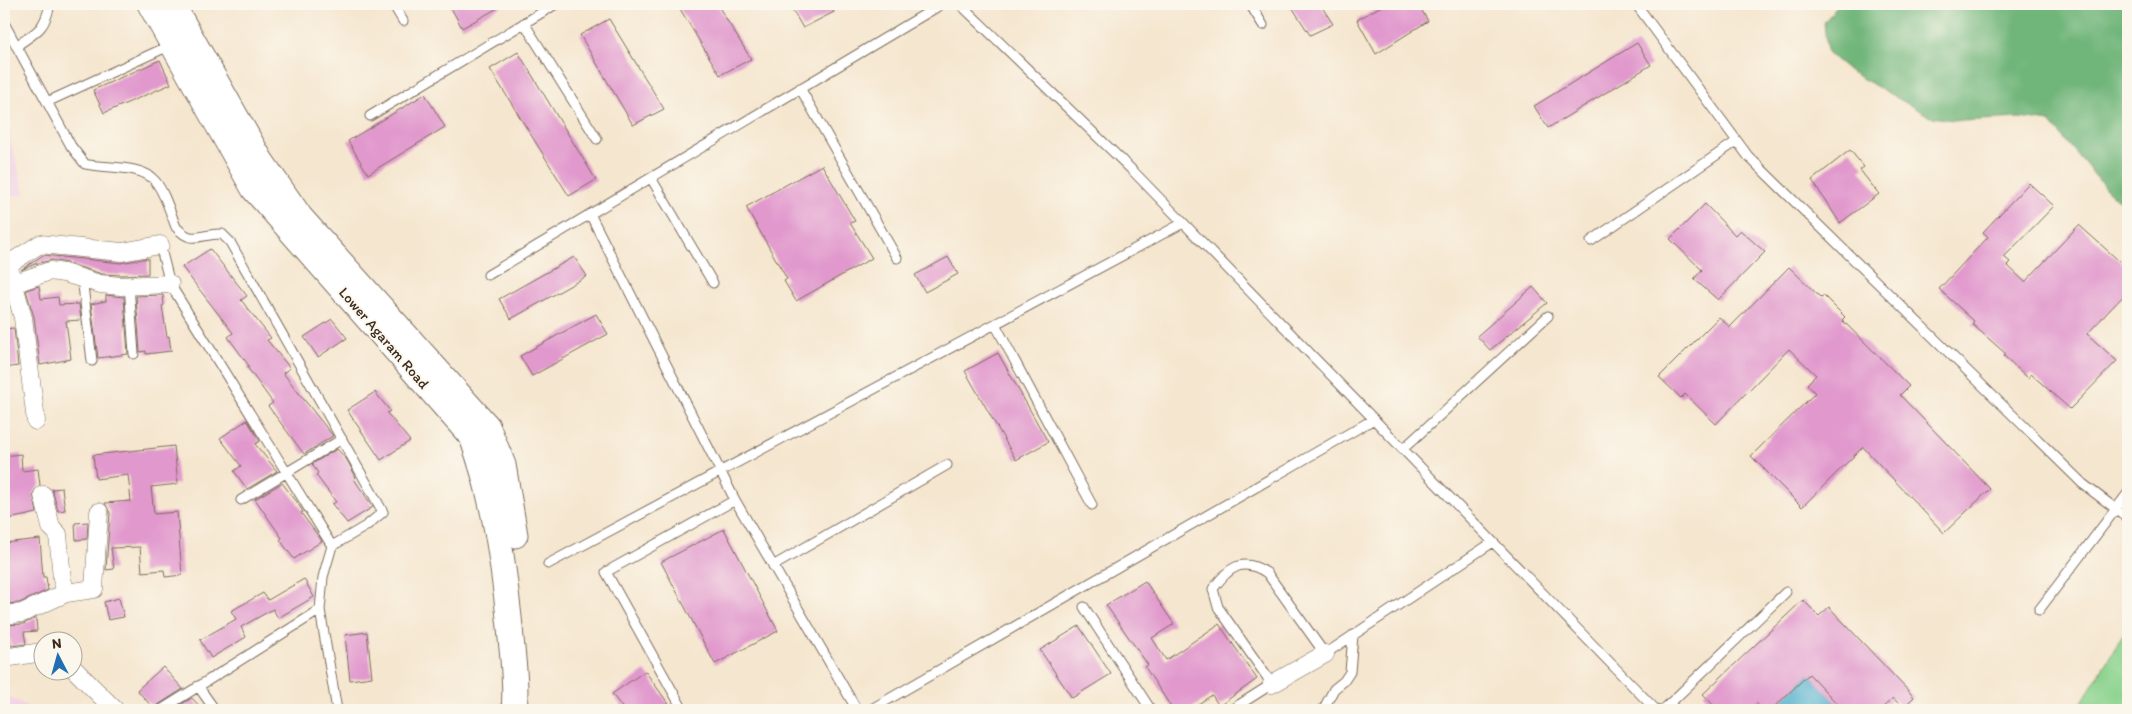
<svg xmlns="http://www.w3.org/2000/svg" width="2132" height="714" font-family="Itim,sans-serif">
<style>
.built{fill:#f1d0e3}
.green{fill:#8bd38e;stroke:#637e56}
.forest{fill:#70b579;stroke:#56704c}
.water{fill:#50b0cf;stroke:#466d76}
.building{fill:#e199cd}
.lines{fill:none;stroke-linecap:round;stroke-linejoin:round}
.lane-casing{stroke:#7c6c5c;stroke-width:11}
.street-casing{stroke:#7c6c5c;stroke-width:19}
.secondary-casing{stroke:#7c6c5c;stroke-width:27}
.lane{stroke:#fff;stroke-width:9}
.street{stroke:#fff;stroke-width:18}
.secondary{stroke:#fff;stroke-width:25}
.labels{text-anchor:middle;stroke-width:4;stroke-linejoin:round;paint-order:stroke}
.street-label{font-size:15px;fill:#3b2a1e;stroke:#fbf7ec}
</style>
<rect width="100%" height="100%" fill="#fbf7ec"/>
<filter id="ink" filterUnits="userSpaceOnUse"><feTurbulence type="fractalNoise" baseFrequency=".02" numOctaves="2"/><feDisplacementMap in="SourceGraphic" scale="10" xChannelSelector="R" yChannelSelector="G"/><feConvolveMatrix kernelMatrix="1 2 1 2 8 2 1 2 1" color-interpolation-filters="sRGB"/></filter>
<filter id="wash" filterUnits="userSpaceOnUse"><feTurbulence type="fractalNoise" baseFrequency=".0096" numOctaves="4" result="noise"/><feDisplacementMap in="SourceGraphic" scale="20" xChannelSelector="R" yChannelSelector="G"/><feGaussianBlur stdDeviation="1.12" result="paint"/><feColorMatrix in="noise" values="0 0 0 0 0 0 0 0 0 0 0 0 0 0 0 0 0 1.4 0 .05"/><feComposite in="paint" operator="in"/></filter>
<g filter="url(#wash)">
<rect width="100%" height="100%" fill="#f5e6cf"/>
<!-- built -->
<path class="built" d="M4,116L25,194L4,198Z
M4,694L34,710H4Z"/>
<!-- green -->
<path class="green" d="M2128,627V710H2077Z"/>
<!-- forest -->
<path class="forest" d="M1838,4H2128V208L2107,190L2050,122L2020,118L1962,121L1931,117L1851,72L1827,52L1824,23Z"/>
<!-- water -->
<path class="water" d="M1809,674L1843,710H1774L1773,708Z"/>
<g id="blocks">
<!-- building -->
<path class="building" d="M449,4H505L462,28Z
M677,4H717L751,59L720,75Z
M789,4H829L834,12L803,28Z
M1290,4H1320L1333,24L1310,35Z
M1385,4H1418L1428,21L1376,54L1357,20Z
M609,19L664,109L633,125L580,35Z
M1637,43L1651,65L1548,128L1534,106Z
M518,52L596,180L569,196L490,69Z
M160,60L171,84L104,113L93,90Z
M425,94L445,127L368,174L348,141Z
M1850,150L1864,167L1860,170L1879,194L1840,223L1812,180Z
M822,165L855,221L850,223L872,258L796,301L784,281L787,279L746,207Z
M2029,183L2054,206L2004,257L2010,262L2007,265L2025,282L2079,225L2128,269V291L2087,334L2117,361L2070,409L2031,374L2028,378L2004,356L2006,354L1972,324L1974,321L1939,289L1988,237L1983,232Z
M1705,204L1735,235L1740,230L1765,252L1718,300L1694,279L1702,270L1670,239Z
M210,249L247,296L241,300L271,338L267,340L290,368L283,373L333,436L304,454L268,406L273,403L247,367L249,366L228,337L233,333L182,267Z
M43,255L121,263L148,258V274L121,275L102,274L67,263L52,260L35,264L21,270Z
M574,257L587,276L511,319L499,299Z
M948,257L958,274L925,292L915,275Z
M1789,267L1821,298L1824,296L1845,317L1842,320L1909,386L1900,395L1990,489L1944,533L1863,447L1802,507L1751,456L1815,393L1807,384L1816,375L1789,349L1716,424L1685,394L1681,398L1659,377L1719,317L1730,327Z
M39,286L41,299L58,297L59,305L79,304L81,320L66,321L71,359L40,365L34,317L26,290Z
M1533,287L1547,303L1490,350L1477,336Z
M106,295L124,297L128,354L98,358L91,304L106,301Z
M163,295L164,305L162,306L167,337L169,336L171,351L146,354V351L140,352L136,296Z
M596,314L608,334L532,376L520,356Z
M332,319L347,338L318,357L304,337Z
M14,328L18,366L4,368V329Z
M998,353L1048,442L1016,460L965,371Z
M375,392L390,411L387,413L410,441L381,460L347,410Z
M247,420L260,441L255,444L277,471L247,489L234,471L241,466L220,438Z
M174,446L178,484L151,487L154,514L177,512L182,575L165,577L164,570L142,572L140,547L111,548L114,569L106,570L110,513L105,503L131,501L128,475L96,479L93,455Z
M337,449L347,460L356,477L354,479L373,507L347,523L332,504L336,502L316,475L318,473L312,464Z
M21,454L22,471L38,469L40,485L33,493L37,513L4,520V456Z
M282,483L297,502L303,512L301,513L322,541L294,559L280,540L282,538L255,499Z
M62,488L65,510L58,511L52,489Z
M88,522L87,539L76,540L75,523Z
M724,529L778,631L715,664L661,562Z
M40,539L43,577H46L48,590L19,603L4,604V543Z
M304,579L314,597L278,618L273,609L241,627L246,637L211,658L200,640L236,619L231,611L263,593L268,600Z
M1145,581L1174,624L1152,638L1166,660L1219,624L1257,679L1219,706L1212,695L1189,710H1173L1145,667L1148,665L1106,605Z
M119,598L124,617L108,620L104,602Z
M1803,600L1819,616L1829,607L1914,697L1903,708L1893,698L1880,710H1843L1809,674L1771,710H1763L1756,703L1749,710H1718L1703,694Z
M36,618L37,631L24,632L26,644L11,646L10,639H4V625L23,624Z
M1079,626L1111,674L1072,698L1040,650Z
M367,632L372,677L350,680L345,635Z
M163,667L183,689L158,705L155,710L137,690Z
M645,671L673,710H624L612,694Z
M192,698L203,710H172Z"/>
</g>
</g>
<g filter="url(#ink)">
<use href="#blocks" fill-opacity="0" stroke="#7c6c5c" stroke-width="1"/>
<g class="lines">
<!-- lane casing -->
<g class="lane-casing">
<path id="lane" d="M393,4L403,21
M960,4L1133,171L1656,710
M1250,4L1263,25
M1636,4L1748,156L2083,484L2128,518
M4,23L71,146L85,164C104,169 142,164 155,181C165,193 170,212 176,227C193,246 201,233 222,234L230,242L383,512L366,526L332,546L323,577L320,610L337,710
M524,23L597,139
M16,46C37,32 45,29 50,4
M800,88L897,258
M47,102L171,45
M370,116L556,4
M651,178L713,283
M590,214L735,500L857,710
M1591,241L1737,141
M160,245L170,284L332,546
M488,275L942,4
M82,277L92,361
M129,285L134,354
M995,324L1092,505
M1403,449L1548,316
M241,500L342,439
M548,564L1183,223
M773,566L947,465
M1084,607L1151,710
M2039,610L2128,493
M198,686L215,710
M161,710L320,610
M683,710L606,572L735,500
M870,710L1374,419
M1231,710L1272,684L1218,607L1213,589C1228,568 1242,556 1267,573L1325,654L1493,542
M1323,710L1334,689L1344,681L1350,672L1353,635
M1663,710L1786,592"/>
</g>
<!-- street casing -->
<g class="street-casing">
<path id="street" d="M4,267L40,244L122,252L160,245
M11,274L23,318L36,421
M4,287L50,271L64,273L100,284L121,286L170,284
M43,495L51,527L58,534L62,579L66,593
M4,615L22,613L66,593L94,589L99,512
M4,658L42,652
M72,667L115,710
M1272,684L1325,654"/>
</g>
<!-- secondary casing -->
<g class="secondary-casing">
<path id="secondary" d="M150,4L254,189L472,437C495,500 503,561 510,627C512,654 517,683 514,710
M172,4L261,161L300,217L487,426L503,465L515,535"/>
</g>
<!-- lane -->
<use href="#lane" class="lane"/>
<!-- street -->
<use href="#street" class="street"/>
<!-- secondary -->
<use href="#secondary" class="secondary"/>
</g>
</g>
<g class="labels">
<!-- street labels -->
<g class="street-label">
<text transform="translate(384 338) rotate(49)" y="5">Lower Agaram Road</text>
</g>
</g>
<!-- margin -->
<rect width="2132" height="714" fill="none" stroke="#fbf7ec" stroke-width="20"/>
<!-- north arrow -->
<g transform="translate(58 656) rotate(354)"><circle r="24" fill="#fbf7ec" stroke="#aea59a"/>
<path d="M0-4L9 19L0 12L-9 19Z" fill="#1f6fb2"/>
<text y="-8" font-size="14" font-weight="bold" text-anchor="middle" fill="#3b2a1e">N</text>
</g>
</svg>
